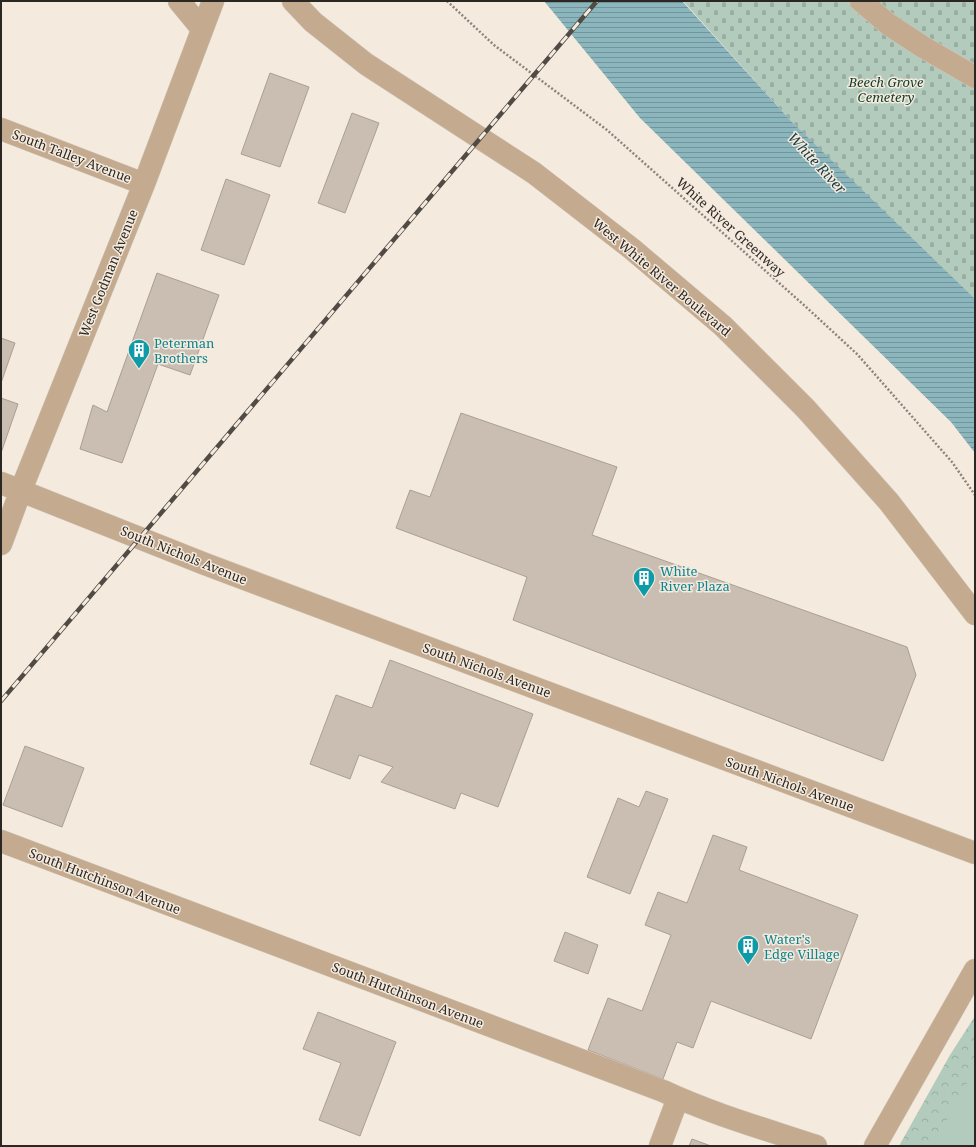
<svg xmlns="http://www.w3.org/2000/svg" width="976" height="1147" font-family="'Noto Serif',serif">
<style>
.forest{fill:url(#forest-crowns)}
.cemetery{fill:url(#cemetery-stones)}
.garden{fill:#b2cbbd}
.water{fill:url(#water-rules)}
.building{fill:#cabeb3;stroke:#ab9f94}
.lines{fill:none;stroke-linecap:round;stroke-linejoin:round}
.minor-casing{stroke:#d0c7bb;stroke-width:23}
.path{stroke:#8b847b;stroke-width:2.5;stroke-dasharray:2 2;stroke-linecap:butt}
.minor{stroke:#c4ab90;stroke-width:22}
.rail-casing{stroke:#504b45;stroke-width:4.5}
.rail{stroke:#f4eadd;stroke-width:3;stroke-dasharray:9;stroke-linecap:butt}
.labels{text-anchor:middle;stroke-width:3;stroke-linejoin:round;paint-order:stroke}
.park-label{font-size:13px;font-style:italic;fill:#0e3c29;stroke:#f4eadd}
.street-label{font-size:13px;fill:#2b2722;stroke:#f4eadd}
.culture-label{font-size:13px;fill:#0d838f;stroke:#f4eadd;text-anchor:start}
.water-label{font-size:14px;font-style:italic;fill:#163e44;stroke:#f4eadd}
</style>
<defs>
<pattern id="forest-crowns" width="20" height="18" patternUnits="userSpaceOnUse"><rect width="20" height="18" fill="#b2cbbd"/><path d="M2 6a3 3 0 1 1 6 0M12 15a3 3 0 1 1 6 0" fill="none" stroke="#99aea2"/></pattern>
<pattern id="cemetery-stones" width="16" height="16" patternUnits="userSpaceOnUse"><rect width="16" height="16" fill="#b2cbbd"/><path d="M2 7V4a2 2 0 0 1 4 0v3zM10 15v-3a2 2 0 0 1 4 0v3z" fill="#99aea2"/></pattern>
<pattern id="water-rules" width="6" height="5" patternUnits="userSpaceOnUse"><rect width="6" height="5" fill="#8cb6bd"/><path d="M0 2.5h6" fill="none" stroke="#739499"/></pattern>
</defs>
<rect width="100%" height="100%" fill="#f4eadd"/>
<!-- forest -->
<path class="forest" d="M975,1016V1146H899L950,1055Z"/>
<!-- cemetery -->
<path class="cemetery" d="M683,1H975V302L792,122Z"/>
<!-- garden -->
<path class="garden" d="M975,1068V1146H933Z"/>
<!-- water -->
<path class="water" d="M544,1H682L792,122L975,299V453L951,422L640,118Z"/>
<!-- building -->
<path class="building" d="M270,73L309,87L280,167L241,154Z
M352,113L379,123L345,213L318,203Z
M226,179L270,195L244,265L201,250Z
M157,273L219,295L190,375L158,364L122,463L80,449L93,405L107,412Z
M1,338L15,343L1,383Z
M1,398L18,404L1,453Z
M461,413L617,467L592,535L907,647L916,675L883,761L513,620L527,577L396,528L410,490L430,497Z
M390,660L533,714L498,807L461,793L455,809L381,782L393,767L359,755L350,779L310,764L336,695L372,708Z
M25,746L84,768L62,827L3,805Z
M646,791L668,799L630,894L587,877L618,798L639,807Z
M713,835L747,847L739,870L858,915L811,1039L711,1001L693,1048L677,1042L663,1079L588,1050L608,998L642,1011L671,935L645,925L658,892L687,903Z
M565,932L598,945L588,974L554,961Z
M318,1012L396,1042L360,1136L319,1120L341,1063L303,1049Z
M692,1139L711,1146H689Z"/>
<g class="lines">
<!-- minor casing -->
<g class="minor-casing">
<path id="minor" d="M179,1L202,29
M293,1L313,22L366,64L534,173L632,249L723,326L806,409L889,502L975,614
M861,1L888,24L923,47L975,77
M1,129L144,184
M1,483L205,564L975,853
M1,544L21,490L144,184L213,1
M1,841L663,1091C712,1114 765,1129 816,1146
M660,1146L678,1098
M875,1146L975,970"/>
</g>
<!-- path -->
<path class="path" d="M447,1L494,45L607,130L805,306L857,354L952,462L975,495"/>
<!-- minor -->
<use href="#minor" class="minor"/>
<!-- rail casing -->
<g class="rail-casing">
<path id="rail" d="M1,701L597,1"/>
</g>
<!-- rail -->
<use href="#rail" class="rail"/>
</g>
<!-- icons -->
<defs>
<g id="building-pin" transform="scale(1.15)"><path d="M0 17L-7.5 6A9.5 9.5 0 1 1 7.5 6Z" fill="#0f9aa8" stroke="#f4eadd"/><path d="M-4-6H4V6H1V3H-1V6H-4ZM-2.5-4.3h1.7v1.8h-1.7ZM.8-4.3h1.7v1.8H.8ZM-2.5-1h1.7V.8h-1.7ZM.8-1h1.7V.8H.8Z" fill="#fff"/></g>
</defs>
<g fill-rule="evenodd">
<use href="#building-pin" x="139" y="350"/>
<use href="#building-pin" x="644" y="578"/>
<use href="#building-pin" x="748" y="946"/>
</g>
<g class="labels">
<!-- park labels -->
<g class="park-label">
<text x="886" y="87">Beech Grove<tspan x="886" dy="15">Cemetery</tspan></text>
</g>
<!-- street labels -->
<g class="street-label">
<text transform="translate(72 156) rotate(21)" y="5">South Talley Avenue</text>
<text transform="translate(731 227) rotate(42)" y="5">White River Greenway</text>
<text transform="translate(108 273) rotate(-68)" y="5">West Godman Avenue</text>
<text transform="translate(662 277) rotate(40)" y="5">West White River Boulevard</text>
<text transform="translate(184 555) rotate(22)" y="5">South Nichols Avenue</text>
<text transform="translate(487 670) rotate(20)" y="5">South Nichols Avenue</text>
<text transform="translate(790 784) rotate(20)" y="5">South Nichols Avenue</text>
<text transform="translate(105 881) rotate(21)" y="5">South Hutchinson Avenue</text>
<text transform="translate(408 995) rotate(21)" y="5">South Hutchinson Avenue</text>
</g>
<!-- culture labels -->
<g class="culture-label">
<text x="154" y="348">Peterman<tspan x="154" dy="15">Brothers</tspan></text>
<text x="660" y="576">White<tspan x="660" dy="15">River Plaza</tspan></text>
<text x="764" y="944">Water's<tspan x="764" dy="15">Edge Village</tspan></text>
</g>
<!-- water labels -->
<g class="water-label">
<text transform="translate(817 163) rotate(47)" y="5">White River</text>
</g>
</g>
<!-- border -->
<rect width="976" height="1147" fill="none" stroke="#2b2722" stroke-width="4"/>
</svg>
